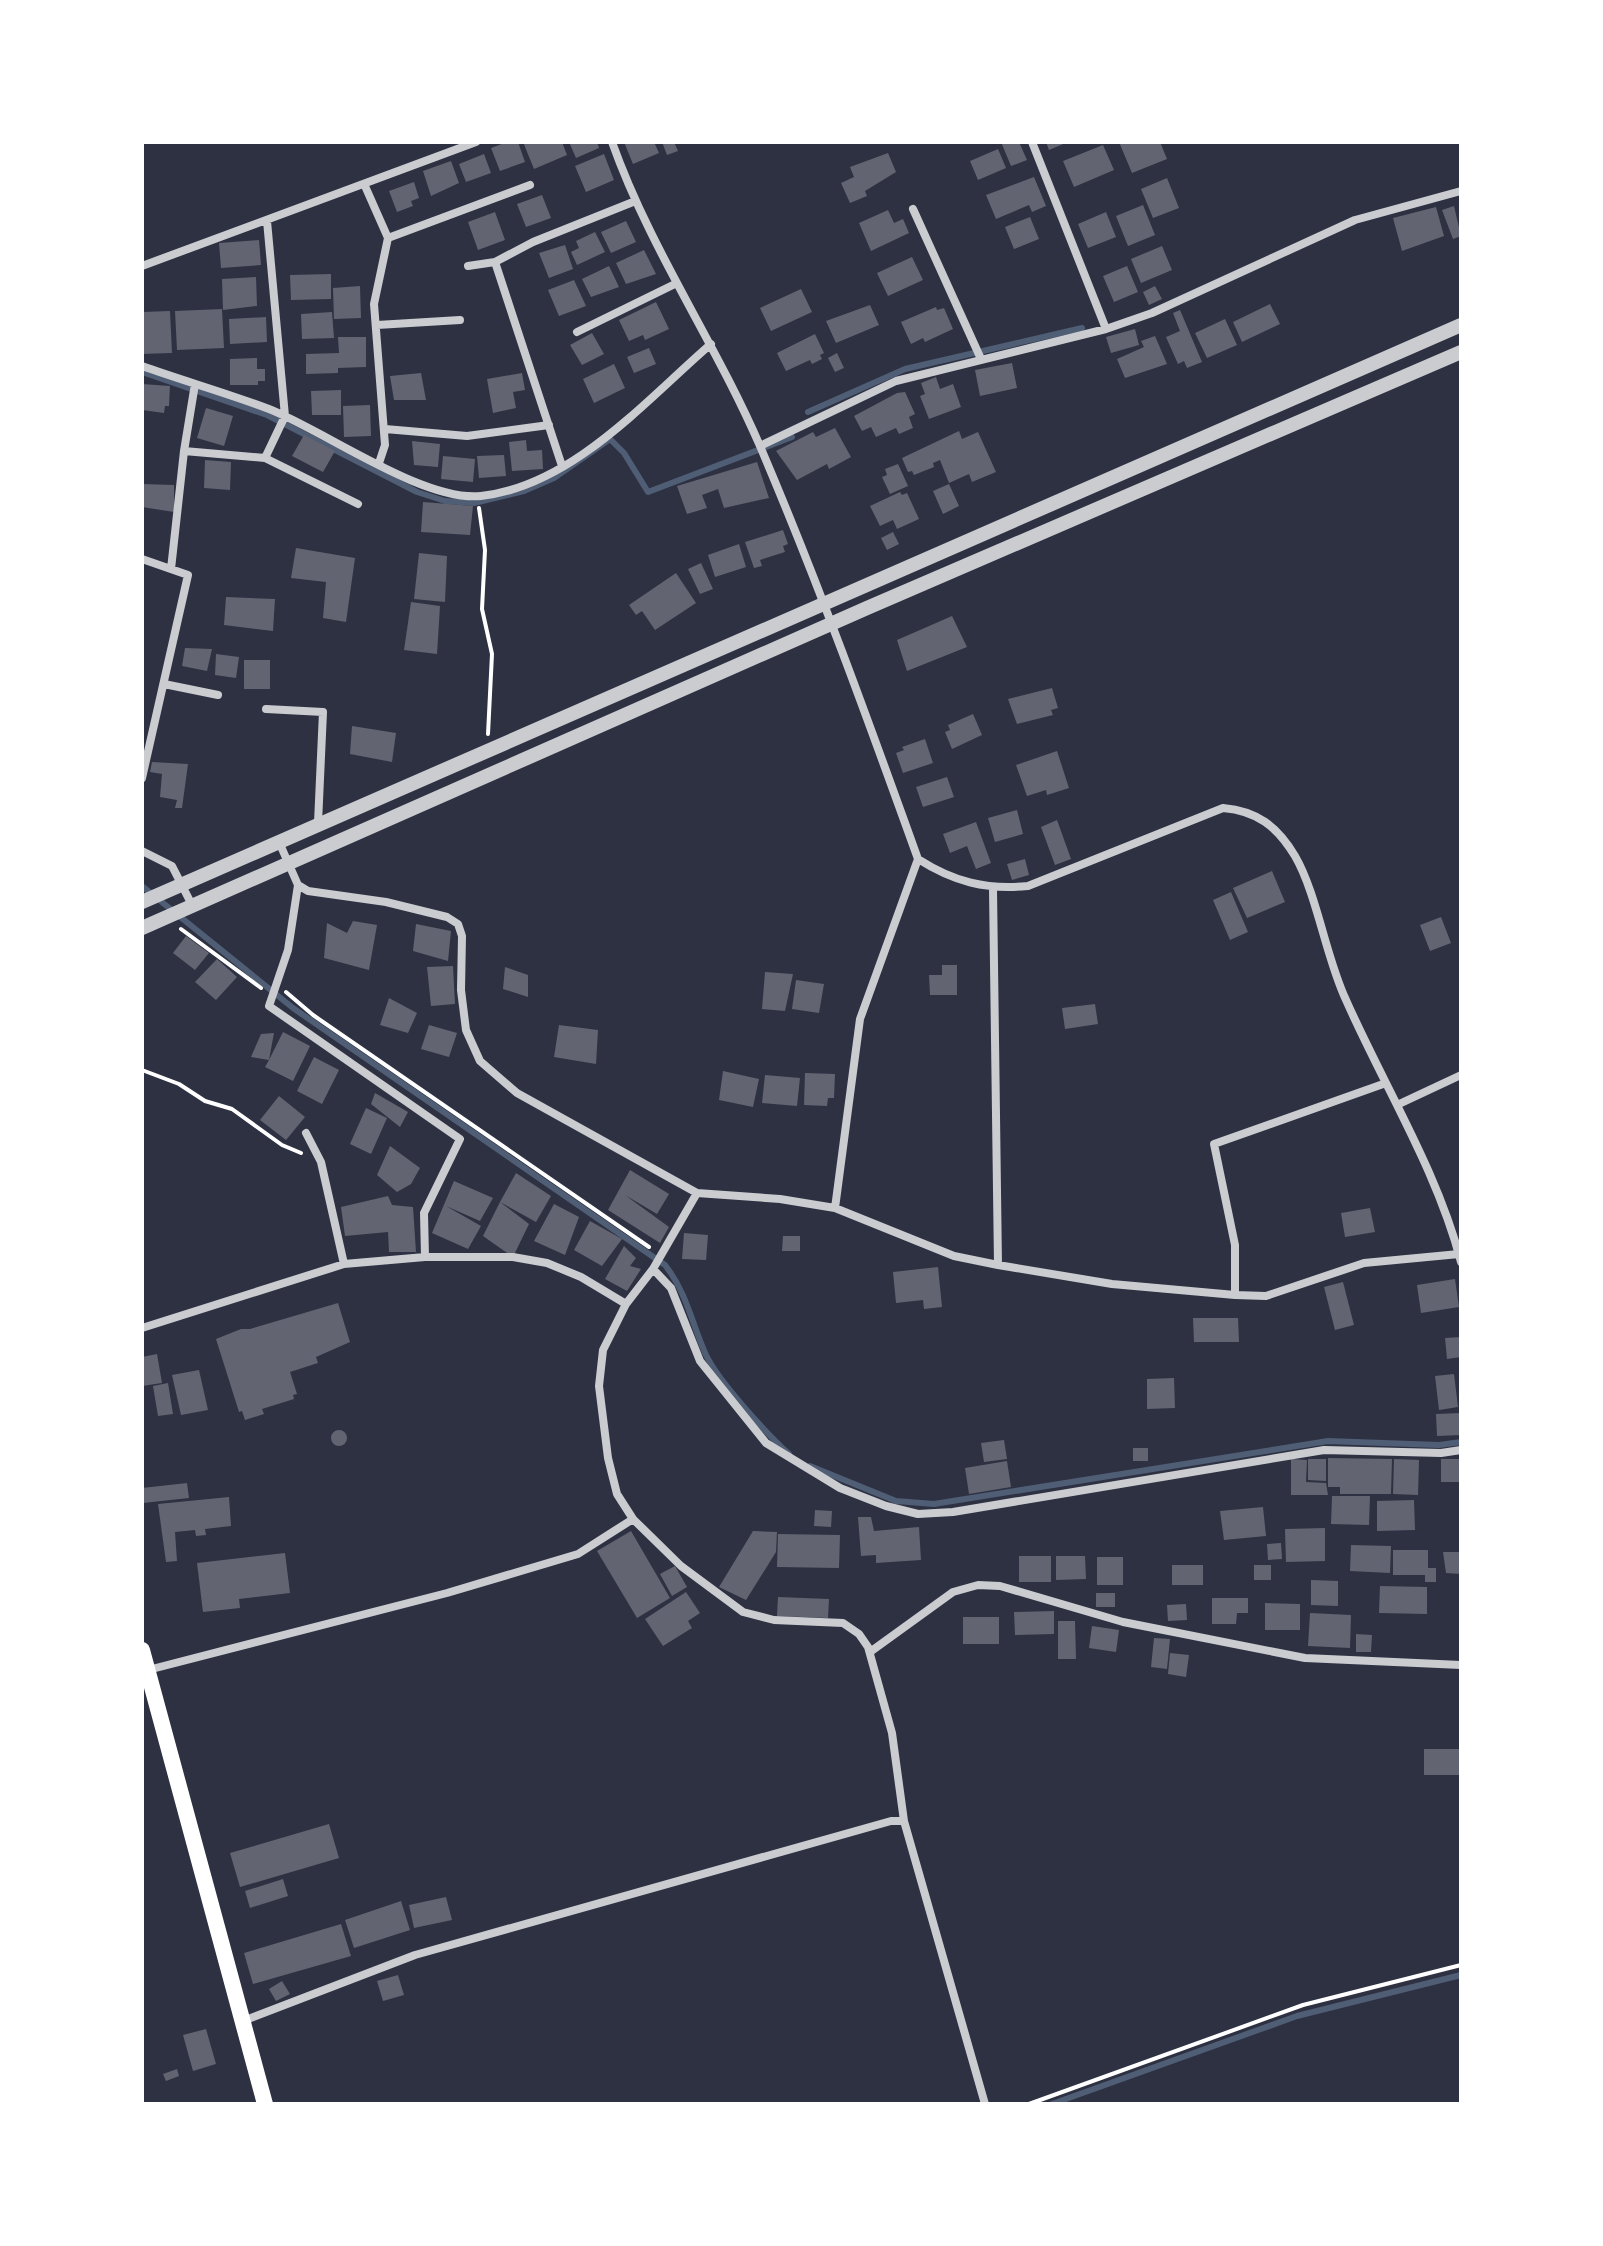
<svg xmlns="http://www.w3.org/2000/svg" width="1603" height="2246" font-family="Karla,sans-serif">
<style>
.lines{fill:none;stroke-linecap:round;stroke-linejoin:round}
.stream{stroke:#4f5d75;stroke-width:6}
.building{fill:#626471}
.path{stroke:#fff;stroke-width:4}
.minor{stroke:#caccd0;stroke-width:8}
.tertiary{stroke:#caccd0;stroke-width:14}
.secondary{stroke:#fff;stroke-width:16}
</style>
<rect width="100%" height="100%" fill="#2d3142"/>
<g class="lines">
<!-- stream -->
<path class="stream" d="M142,372L267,415L417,492L445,501L474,503L524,491L554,478L610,439L624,453L648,492L792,437
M808,412L905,369L1082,328
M142,886L293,1008L665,1265C687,1293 692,1324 706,1355C719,1382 767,1434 789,1454
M810,1466L896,1501L934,1504L1328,1441L1439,1445L1461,1442
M1052,2104L1297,2016L1461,1975"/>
</g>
<!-- building -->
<path class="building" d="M507,142H518L525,162L500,171L491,148Z
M523,142H562L567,155L534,169Z
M569,142H597L599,148L576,158Z
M624,142H654L659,153L633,164Z
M662,142H674L678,151L667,155Z
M1001,142H1019L1027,160L1011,166Z
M1046,142H1068L1049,150Z
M1119,142H1160L1167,159L1132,173Z
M1103,145L1114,170L1074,187L1063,161Z
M998,149L1006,168L978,180L970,161Z
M888,153L896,172L865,191L867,196L850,203L841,183L854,177L850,167Z
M484,154L491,173L466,182L459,164Z
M604,154L614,180L586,192L575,166Z
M451,161L459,183L431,196L423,171Z
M1034,177L1046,206L1032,212L1029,205L996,219L986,195Z
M1167,178L1179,208L1153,218L1141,189Z
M414,182L419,198L411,201L413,206L397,212L389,191Z
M542,195L551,218L526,227L517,204Z
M1143,205L1155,235L1128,246L1116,216Z
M1454,206L1461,236L1453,239L1442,210Z
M1436,207L1444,236L1402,251L1393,218Z
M888,210L894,223L903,219L909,233L871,251L859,223Z
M495,212L505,240L478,250L468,222Z
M1106,212L1116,237L1088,248L1078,224Z
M1030,217L1039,239L1014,249L1005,227Z
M626,221L636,242L611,253L601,232Z
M595,232L605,252L577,265L571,252L579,248L576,241Z
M259,240L261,265L221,268L219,243Z
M565,245L573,269L549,278L539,253Z
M1162,246L1172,270L1141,283L1131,259Z
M644,250L656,274L626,284L616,263Z
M912,257L923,280L888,296L877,273Z
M609,266L619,287L591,297L582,279Z
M1127,266L1138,292L1114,302L1103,276Z
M331,274V299L291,300L290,275Z
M256,277L257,306L223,310L222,279Z
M574,280L586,306L559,316L548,290Z
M360,286L361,318L334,319L333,288Z
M1155,286L1162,299L1149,305L1143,292Z
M801,289L812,312L771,331L760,308Z
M656,302L669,329L645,340L643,335L629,341L619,320Z
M1270,304L1280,324L1242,342L1233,322Z
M870,305L879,325L836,343L826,321Z
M936,307L937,310L944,308L953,329L925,342L923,338L911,344L901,322Z
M222,309L224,348L177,350L175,311Z
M1180,310L1202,362L1187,368L1184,361L1178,364L1166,337L1180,331L1173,313Z
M170,311L172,353L142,354V312Z
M332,312L334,338L302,339L301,314Z
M266,317L267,342L230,344L229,319Z
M1225,319L1237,345L1207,358L1195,333Z
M1135,329L1139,345L1111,353L1106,337Z
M592,333L604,354L582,365L570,345Z
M815,334L824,353L820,355L822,359L812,364L810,360L786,371L777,353Z
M1155,336L1167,364L1125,378L1117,359L1144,347L1141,341Z
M338,337H366V367L338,368V373L306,374V354L339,353Z
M649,348L656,364L634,373L627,357Z
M837,353L844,368L835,372L828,358Z
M257,358V369H265V381H258V385H230V359Z
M1012,363L1017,388L980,396L975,370Z
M614,364L625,388L594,403L583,379Z
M421,373L426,400H394L390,376Z
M522,373L525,390L513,392L516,408L493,413L487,379Z
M936,377L940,389L953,384L961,407L929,419L920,396L925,394L921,383Z
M142,384L170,386L169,406H165L164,413L142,410Z
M341,390V415H312L311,391Z
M905,392L915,414L909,417L913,428L899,434L896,428L876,437L871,427L862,431L854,416L897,393Z
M370,405L371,436L344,437L343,406Z
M206,408L233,416L224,446L197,438Z
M835,428L851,457L829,469L827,464L797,480L776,451L813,432L816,437Z
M959,431L962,439L978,432L996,472L972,482L969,474L949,483L940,460L933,463L934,467L914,475L912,471L908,472L902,458Z
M304,435L335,451L323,472L292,456Z
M526,440L527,451L542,450L543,469L512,471L509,442Z
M412,441L440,444L438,467L414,465Z
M504,455L506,476L479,478L477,456Z
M443,456L475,459L473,482L441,479Z
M205,460L231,462L230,490L204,488Z
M757,462L769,498L724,508L718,489L702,495L707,508L687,514L677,486Z
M898,464L908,486L890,494L882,477L887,475L885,469Z
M142,484L174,485V512L142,507Z
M949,484L959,506L943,514L933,491Z
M900,492L902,495L907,493L919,519L897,529L893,520L880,526L870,506Z
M423,502L473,506L470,535L421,532Z
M783,530L788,544L783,546L785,552L760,560L762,566L754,568L745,542Z
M893,532L899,544L887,550L881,538Z
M739,544L746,567L715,577L708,555Z
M296,548L355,558L346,622L323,618L326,582L291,578Z
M419,553L447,556L445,602L414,599Z
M701,563L713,589L700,594L688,569Z
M676,573L696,603L655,630L642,611L636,615L629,605Z
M226,597L275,599L273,631L224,625Z
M411,602L440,606L437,654L404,650Z
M952,616L967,647L907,671L897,640Z
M185,648L212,649L207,671L182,666Z
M216,654L239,657L236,678L215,675Z
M244,660H270V689H244Z
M1052,688L1058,708L1051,710L1053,715L1017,724L1008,699Z
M973,714L982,735L952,749L945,732L950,730L948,725Z
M352,726L396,733L392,762L350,754Z
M925,739L933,763L903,773L896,753L904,750L902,747Z
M1057,751L1069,788L1047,795L1046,790L1027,796L1016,765Z
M152,762L188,764L182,808H175L177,800L160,797L162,774L150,772Z
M947,777L954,797L923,807L916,787Z
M1017,810L1023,834L995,842L988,818Z
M1057,820L1071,859L1055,865L1041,827Z
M976,822L991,863L976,869L967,846L950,853L943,834Z
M1025,859L1029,875L1012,880L1007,864Z
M1272,871L1285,902L1247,918L1233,888Z
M1231,892L1248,932L1230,940L1213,900Z
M1441,917L1451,943L1430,951L1420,925Z
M353,921L377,925L369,970L324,958L327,923L347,933Z
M416,924L451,931L448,961L413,951Z
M186,936L209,953L195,970L173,953Z
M217,959L237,977L216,1000L195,982Z
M942,965H957V995H930L929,975H942Z
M453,966L455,1004L431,1006L427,967Z
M505,967L528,975V997L503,989Z
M765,972L793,974L785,1011L762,1009Z
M796,980L824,984L819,1013L792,1009Z
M389,998L417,1013L408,1033L380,1025Z
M1095,1004L1098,1024L1065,1029L1062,1008Z
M429,1025L457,1033L449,1057L421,1049Z
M559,1025L598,1030L596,1064L554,1057Z
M283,1032L310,1046L293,1081L265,1067L269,1060L251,1057L261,1034L274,1033L269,1060Z
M314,1057L339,1070L322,1104L297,1091Z
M723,1071L759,1079L753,1107L719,1100Z
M805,1073L835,1074L834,1098H828L827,1106L804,1105Z
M765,1075L800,1078L797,1106L762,1103Z
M375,1093L408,1112L400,1127L371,1104Z
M279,1096L305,1117L286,1140L260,1120Z
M366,1108L387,1118L371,1154L350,1144Z
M390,1146L420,1168L411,1184L397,1192L377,1175Z
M630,1170L669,1194L657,1214L625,1195L669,1227L660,1243L608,1210Z
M516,1173L551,1196L536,1222L500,1202Z
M454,1181L493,1198L480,1221L446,1206L481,1226L468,1249L432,1233Z
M388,1196L392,1205L413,1207L416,1252H389L388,1232L345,1236L341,1207Z
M500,1202L529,1224L513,1257L483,1236Z
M554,1204L579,1217L565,1255L534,1241Z
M1370,1208L1375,1232L1345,1237L1341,1213Z
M590,1221L622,1239L602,1266L574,1250Z
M684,1233L708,1235L706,1260L682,1259Z
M783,1236H800V1251H782Z
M624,1246L636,1258L630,1266L641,1269L627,1291L605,1279Z
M938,1267L942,1307L924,1309L923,1300L896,1303L893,1272Z
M1455,1279L1459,1307L1421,1313L1417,1285Z
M1343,1282L1354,1325L1335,1330L1324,1287Z
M338,1303L350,1342L316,1357L318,1363L290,1372L297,1394L293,1395L294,1399L262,1409L264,1414L245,1420L242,1411L239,1412L216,1339L241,1329H250Z
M1193,1318H1238L1239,1342H1194Z
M1461,1337V1357L1447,1359L1445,1338Z
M157,1354L162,1383L142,1386V1357Z
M199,1370L208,1410L181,1415L172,1375Z
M1454,1374L1458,1407L1439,1410L1435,1376Z
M1174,1378L1175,1408L1147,1409V1379Z
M168,1383L173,1414L158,1416L153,1386Z
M1461,1413V1435L1437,1436L1436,1414Z
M331 1438a8 8 0 1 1 16 0a8 8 0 1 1-16 0Z
M1004,1440L1007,1459L984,1462L981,1443Z
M1133,1448H1148V1461H1133Z
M1328,1458L1392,1459L1391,1494H1340V1487H1328Z
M1291,1459L1307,1460L1306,1482L1326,1483L1328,1495H1291Z
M1308,1459H1326V1481L1308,1480Z
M1394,1459L1419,1460L1418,1495L1393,1494Z
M1441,1459H1461V1482H1441Z
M1007,1461L1011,1487L969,1494L965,1468Z
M187,1483L189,1498L143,1503L142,1488Z
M1332,1496H1370L1369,1525L1331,1524Z
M229,1497L231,1526L205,1529L206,1535L196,1536L195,1530L175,1532L177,1561L166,1562L158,1504Z
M1414,1500L1415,1530L1377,1531V1501Z
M1263,1507L1266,1536L1224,1540L1220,1511Z
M815,1510L832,1511L831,1527L814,1526Z
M858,1517H871L874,1531L919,1527L921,1560L876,1563V1555L861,1556Z
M1325,1528V1561L1286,1562L1285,1529Z
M631,1531L670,1598L637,1618L597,1551Z
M753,1531L777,1532L776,1552L746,1600L719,1587Z
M778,1534L840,1535L839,1568L777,1567Z
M1281,1543L1282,1559L1268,1560L1267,1544Z
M1351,1545L1391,1546L1390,1573L1350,1571Z
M1393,1550H1428V1568H1436V1582H1425V1575H1393Z
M1443,1552H1461V1574L1446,1573Z
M285,1553L290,1593L239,1599L240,1608L203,1612L197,1563Z
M1019,1556H1051V1582H1019Z
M1056,1556H1085L1086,1579L1056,1580Z
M1097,1557H1123V1585H1097Z
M1172,1565H1203V1585H1172Z
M1254,1565H1271V1580H1254Z
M675,1566L687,1587L672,1596L660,1574Z
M1311,1580L1338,1581V1606L1311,1605Z
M1380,1586L1427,1587V1614L1379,1613Z
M686,1592L700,1613L688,1621L692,1628L663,1646L645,1619Z
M1096,1593H1115V1607H1096Z
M778,1597L829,1599L828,1618L777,1616Z
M1212,1598H1248V1613H1237L1236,1624H1212Z
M1265,1603L1300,1604V1630H1265Z
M1186,1604L1187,1620L1168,1621L1167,1605Z
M1054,1611V1634L1015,1635L1014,1612Z
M1310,1613L1351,1615L1350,1648L1308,1646Z
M963,1617H999V1644H963Z
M1058,1621H1075L1076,1659H1058Z
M1092,1626L1119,1630L1116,1652L1089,1648Z
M1356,1634L1372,1635L1371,1652H1356Z
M1154,1638L1170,1639L1167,1669L1151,1667Z
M1170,1653L1189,1655L1186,1677L1168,1674Z
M1424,1749H1461V1775H1424Z
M329,1824L339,1858L240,1887L230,1853Z
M283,1879L288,1896L250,1908L245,1891Z
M446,1897L452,1920L414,1928L409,1905Z
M401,1901L410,1930L354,1948L345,1920Z
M341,1924L351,1956L253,1984L244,1953Z
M398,1975L404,1995L383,2001L377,1981Z
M282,1981L290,1994L276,2001L269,1989Z
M206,2029L216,2064L193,2071L183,2035Z
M177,2069L179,2076L166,2081L163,2074Z"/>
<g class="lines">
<!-- path -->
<path class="path" d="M479,508L485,550L482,609L492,654L488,734
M181,929L261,988
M286,992L313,1015L649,1247
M142,1070L179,1084L205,1101L232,1109L282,1145L301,1153
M1029,2104L1303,2005L1461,1965"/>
<!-- minor -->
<path class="minor" d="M612,142C650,249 715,342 760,446C818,582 868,720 918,859C954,882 986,890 1028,886L1223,808C1257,811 1277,826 1295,856C1317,894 1326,958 1346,1000C1384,1086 1437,1170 1461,1262
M1032,142L1106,329
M365,186L388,238L374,304L385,445L379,463
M913,209L981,359
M388,238L530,185
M495,262L562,466
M142,266L476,142
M468,266L495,262L533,242L633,202
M377,325L460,320
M577,332L677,283
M142,366C184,381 227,393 269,409C325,431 423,502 481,496C572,486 645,401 711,344
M385,429L467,436L549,425
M760,446L896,381L1106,329L1152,313L1355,220L1461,191
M184,451L265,458L358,504
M265,458L285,416L267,221
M142,559L188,575L142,778
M171,569L184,451L195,384
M164,684L218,695
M266,709L323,712L318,823
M279,842L298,885L308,891L386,902L447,917L458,924L462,936L461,990L466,1030L480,1061L517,1093L697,1193L780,1199L835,1208L954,1256L998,1265L1112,1284L1235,1295L1266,1296L1364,1263L1459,1254
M142,851L172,866L192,905
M298,885L288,950L269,1006L460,1139L424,1213L425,1257
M993,889L998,1265
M1397,1105L1461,1075
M306,1133L321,1162L344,1264
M697,1193L653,1269L626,1304L603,1350L599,1386L608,1458L617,1494L633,1519L681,1566L743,1612L774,1620L843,1623L859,1634L868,1647L892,1733L904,1821L985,2104
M835,1208L860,1019L918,859
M653,1269L671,1288L700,1361L766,1443L840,1488L886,1506L918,1514L953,1512L1324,1450L1441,1453L1461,1450
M1235,1295V1245L1214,1144L1386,1083
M142,1328L344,1264L425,1257H513L547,1263L581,1277L626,1304
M870,1652L953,1592L978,1585L1000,1586L1123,1622L1305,1658L1461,1665
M148,1670L447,1593L578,1554L633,1519
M243,2021L415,1955L891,1821H904"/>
<!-- tertiary -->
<path class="tertiary" d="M142,902L1461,325
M142,928L867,608L1461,352"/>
<!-- secondary -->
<path class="secondary" d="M142,1650L265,2104"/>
</g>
<!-- border -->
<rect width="1603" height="2246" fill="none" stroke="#ffffff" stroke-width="288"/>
</svg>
